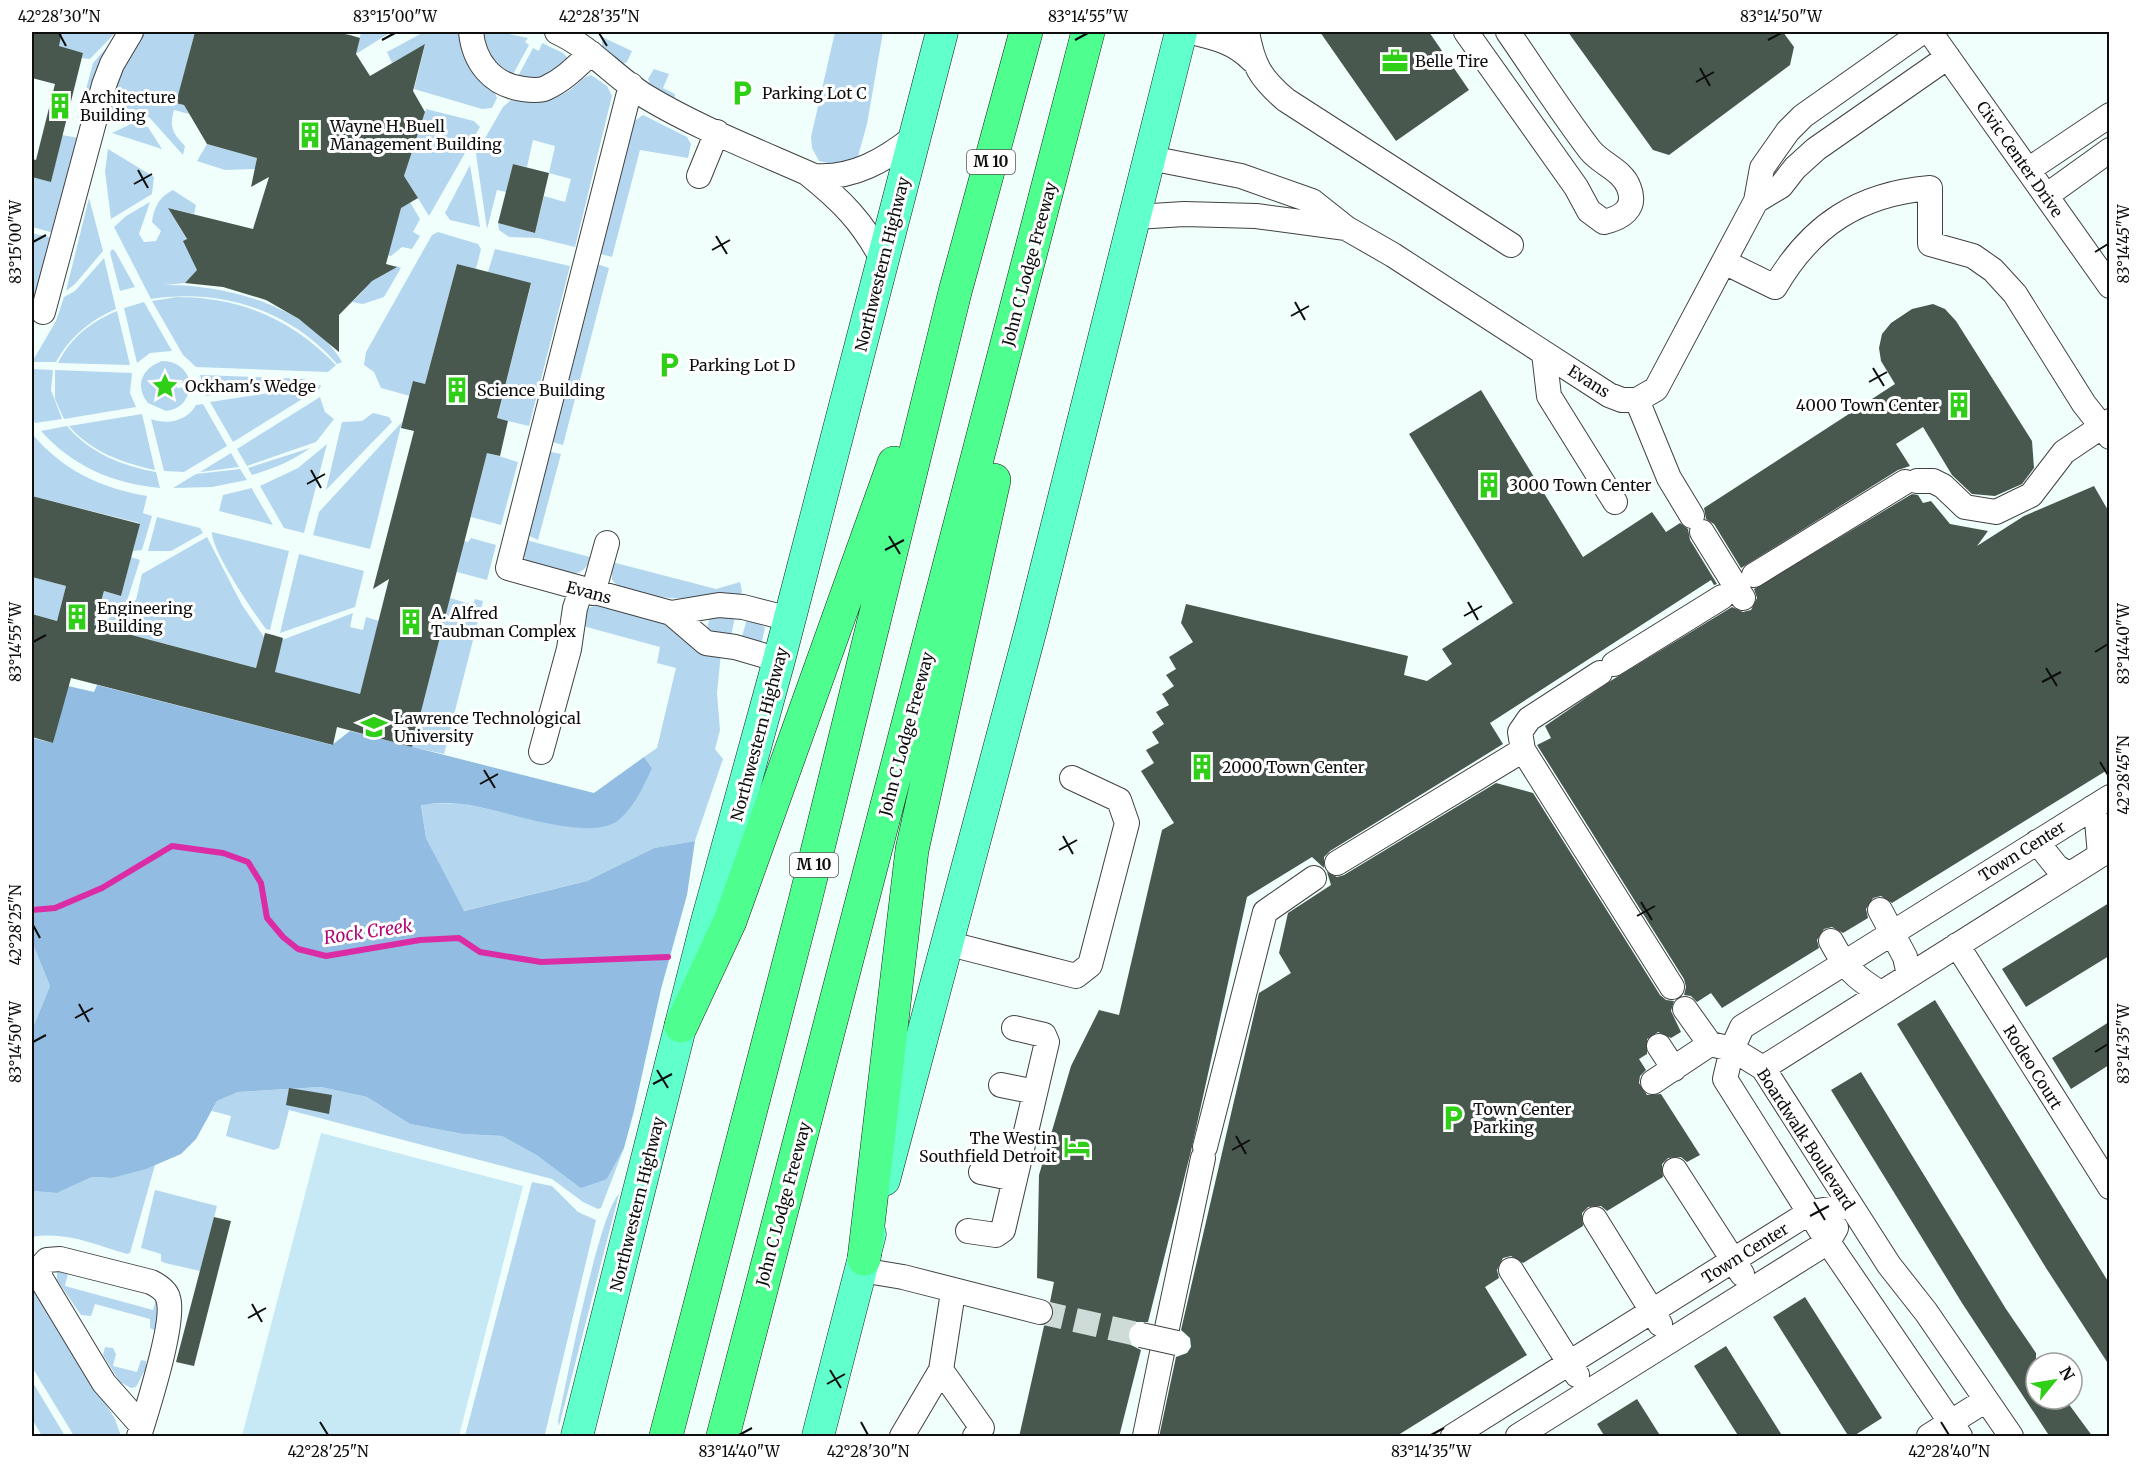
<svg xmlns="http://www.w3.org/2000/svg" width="2141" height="1468" font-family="Merriweather,serif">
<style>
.green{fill:#b4d7ef}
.forest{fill:#92bce1}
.pitch{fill:#c7e9f5}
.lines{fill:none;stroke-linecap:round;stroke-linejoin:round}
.stream{stroke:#dc2ca5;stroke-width:6}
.building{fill:#49584e}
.minor-tunnel{stroke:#cedbd7;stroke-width:24;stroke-dasharray:24 12;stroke-linecap:butt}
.minor-casing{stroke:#414141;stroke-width:26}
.major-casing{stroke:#1f1f1f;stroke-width:33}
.highway-casing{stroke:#1f1f1f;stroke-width:34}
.minor{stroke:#fff;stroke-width:24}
.major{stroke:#60ffcb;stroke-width:32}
.highway{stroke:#4eff90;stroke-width:33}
.minor-bridge-casing{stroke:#414141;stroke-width:26;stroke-linecap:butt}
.minor-bridge{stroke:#fff;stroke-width:24}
.ticks{fill:none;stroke:#0e0e0e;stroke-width:2}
.labels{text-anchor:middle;stroke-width:6;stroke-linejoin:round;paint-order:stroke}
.shield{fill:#fff;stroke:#565656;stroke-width:1.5}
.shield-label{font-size:15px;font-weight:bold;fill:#0e0e0e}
.poi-label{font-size:16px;fill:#0e0e0e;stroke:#fff;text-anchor:start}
.street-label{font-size:16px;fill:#0e0e0e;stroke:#fff}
.water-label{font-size:18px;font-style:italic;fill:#af0974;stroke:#fff}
.neatline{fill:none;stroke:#0e0e0e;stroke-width:2}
.ticks-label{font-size:15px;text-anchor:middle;fill:#0e0e0e}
</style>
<rect width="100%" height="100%" fill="#f0fffb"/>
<!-- green -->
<path class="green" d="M62,32H116L90,59L82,58L83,53L75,51L57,54Z
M140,32H195L177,102L184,105L189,114L174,110C169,127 173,134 185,146L183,155L149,117L131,115L105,124L108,102Z
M361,32H391L356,54Z
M424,32H460C463,50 467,66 480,81C486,87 495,89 497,98L492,108L482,109L414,89L425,45L392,63L387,52Z
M482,32H499L528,38L525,42L529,45L512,76C493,63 487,54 482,32Z
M835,32H883L867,124L857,160L837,165L819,161L812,148L811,137Z
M602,37L632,51L627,62L622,64L602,49Z
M114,39L83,120L78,119L93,63Z
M542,43L563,53L570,60L545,78H517L533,48L539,51Z
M654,69L669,74L663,88L675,94V98L651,86L648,79Z
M591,75L607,86L612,96L575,247L538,238L509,237L499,230L498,223L535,233L544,196L565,202L571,179L549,173L555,146L533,140L527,167L513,164L506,192L497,190L487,229L476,154L503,107L511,100C533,104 553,102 571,89C578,84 583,77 591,75Z
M426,109L474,121L480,127L429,216L404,176Z
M643,115L687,137L691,144L688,158L640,150L612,257L597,253L633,122Z
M131,124L148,127L162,149L112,133Z
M62,135L79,138L54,233L32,227V184L34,174L51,182Z
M207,144L257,158L255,169L225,170L197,161Z
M108,149L154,177L152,194L111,219L105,171Z
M470,165L480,227L450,220L445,213Z
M173,190L196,205L194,214L168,208L202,265L185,283L164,285C224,284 310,306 342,362L337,364C290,310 221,288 151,299L114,227L126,216L150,202L139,234L144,242L156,241L161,231L152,222C154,207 159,197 173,190Z
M89,198L103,251L75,284L66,291Z
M410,202L420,219L413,232L420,236L412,249L402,247L391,256L327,240Z
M438,232L478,244L481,249L476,269L457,264L425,384L410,396L381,388L374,372L364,365L366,352L432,235Z
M32,233L53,238L32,321Z
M112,249L115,251L135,287L120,291L110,253Z
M495,249L570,266L529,426L500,419L496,423L531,284L488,272Z
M104,258L116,309C89,321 70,337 56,362H32L56,321L64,297L75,291Z
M594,263L609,268L563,445L549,441Z
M396,266L401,268L384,297L363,304L352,302L363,291L358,289Z
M177,297C240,297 292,319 336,365L328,372L196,367L183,355L152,301Z
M144,302L172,351L150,353L137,363L124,308Z
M117,311L130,365L58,363C71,337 91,322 117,311Z
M162,361C176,361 186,368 190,382L177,383V388L190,387C187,402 180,409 166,411L148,403C134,386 142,368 162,361Z
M32,369L53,370L51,390L62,419L35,423L32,415Z
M55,370L132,373L130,393L136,407L64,419L55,399Z
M200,375L308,379L206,396Z
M321,385L320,388L233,442L210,402Z
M320,397L325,412L334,419L316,442L247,466L237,449Z
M203,404L227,446L184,472L164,471L151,419C168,425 187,421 196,405Z
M373,413L389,417L392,422L326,490L342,422L362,421Z
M142,414L155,470C123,463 91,452 69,426Z
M402,422L370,549L313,535L319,512Z
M67,426C90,453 122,466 156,472L160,488C114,484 72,466 41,431Z
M33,435C64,471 101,488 147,496L143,513L152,516L142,550L133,551L139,523L32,496Z
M327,444L304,533L284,528L260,486L298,468Z
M310,448C293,461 272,469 252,475L248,468Z
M488,448L492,454L518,462L501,525L471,517Z
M546,451L561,454L538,540L527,535Z
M231,453L239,467L200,472Z
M240,469L247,480L212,487L173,488L196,474Z
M252,488V489L273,525L219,511L223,495Z
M157,517L200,528L203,533L171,551H148Z
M212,532L289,551L270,630L266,629C254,613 211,550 212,532Z
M207,537L242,605L264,637L256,668L106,628L108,619L136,600L142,574Z
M471,538L496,545L487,580L457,572L464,541L468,542Z
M526,540L590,557C584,587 549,569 528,564L523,555Z
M299,554L364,571L355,607L280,633Z
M131,557L140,560L127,601L103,616L98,633L92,631L104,591L121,596Z
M612,562L716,589L740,582L742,591L740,598C711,599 630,603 612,580Z
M32,577L66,586L57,621L32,614Z
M450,598L473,605L475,599L483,601L444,754L412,747Z
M600,604L667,625L721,653L717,693L720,730L715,749L723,759L695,841L654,848L587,881L463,911L426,838L421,804L462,803L552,824L652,768L644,757L657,748L676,668L657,663L660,647L583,626L588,608Z
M353,613L350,627L363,630L366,617L379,621L355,714L275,672L282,640Z
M710,615L735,616L731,637L707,629Z
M747,619L765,627L762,641L759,644L741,640Z
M32,942L50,986L32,1030Z
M321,1087L367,1097L410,1124L463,1134L502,1136L538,1156L607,1179L624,1148L601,1208L598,1209L583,1202L552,1179L289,1110L279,1148L274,1150L226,1136L231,1116L212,1111L217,1101L238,1092Z
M155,1165L130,1253L127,1254C96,1245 65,1231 32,1237V1191L57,1193L92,1177L112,1178Z
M532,1182L552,1186L578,1212L596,1220L545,1434L544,1436H465Z
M155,1190L217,1206L200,1271L165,1263L161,1261V1254L141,1248Z
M619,1194L559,1426L558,1421C566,1384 599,1213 619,1194Z
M57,1270L68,1273L65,1286L153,1310L157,1297H160L156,1331L150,1328V1319L95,1304L91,1316L81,1315L57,1280Z
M32,1283L115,1419L121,1436H74L32,1367Z
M105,1347L113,1348L116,1354L113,1366L137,1372L141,1360L146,1361V1368L136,1387L131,1388L120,1382L103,1355Z
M32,1381L65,1436H42L32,1419Z"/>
<!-- forest -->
<path class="forest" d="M97,685L332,745L350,731L594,793L644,757L652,768C644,786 635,805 620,819C591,845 499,808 463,804C450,802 434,803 421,805L426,838L464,911L587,881L654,848L695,841L687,895L661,989L634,1111L624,1148L607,1179L581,1188L538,1156L502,1136L463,1134L410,1124L367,1097L321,1087L238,1092L217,1101L196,1139L181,1154L146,1169L112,1178L92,1177L57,1193L32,1191V1030L50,986L32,942V738L53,743L68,686L94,692Z"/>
<!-- pitch -->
<path class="pitch" d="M321,1133L523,1186L459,1436H242Z"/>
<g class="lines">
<!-- stream -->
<path class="stream" d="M32,910L55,908L102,888L172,846L223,853L248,862L261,883L267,918L283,937L298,949L326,956L420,940L459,938L480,952L541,962L668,957"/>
</g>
<!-- building -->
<path class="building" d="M32,32H62L59,46L83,53L51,182L32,177V159L36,160L55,84L32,78Z
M195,32H334L350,35L360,38L356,54L370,76L425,44L413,91L425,112L404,176L418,198L401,208L386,264L397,267L372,281L339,315V352L299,319L266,300L223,287L185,283L197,270L183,241L187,239L168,208L253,229L269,177L251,187L257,158L207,144L184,105L176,103Z
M1320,32H1429L1469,90L1396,141Z
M1568,32H1783L1794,47L1790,65L1669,155L1653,150Z
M513,164L549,173L535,233L498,223Z
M457,264L531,283L497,418L508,421L500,456L487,453L412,747L337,727L333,745L71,678L53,743L32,737V614L57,621L66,586L32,577V496L140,524L121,596L104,591L94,625L256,668L265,633L273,635L283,638L275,672L360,694L389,579L373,589L414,431L401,428L413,381L425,384Z
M1933,304L1945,309L1956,321L2032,441L2034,468L2022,484L1995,496L1972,494L1952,475L1923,427L1896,444L1910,466L1898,470L1741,568L1714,524L1706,519L1704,508L1895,384L1881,361L1879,348L1882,334L1891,323L1912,309Z
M1481,390L1583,557L1652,512L1666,532L1680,523L1688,529L1690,540L1717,584L1714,585L1711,580L1490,723L1503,744L1330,851L1324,857V868L1312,857L1247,897L1191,1151L1148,1322H1136L1127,1331L1131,1345L1141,1350L1119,1437H1019L1044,1326L1054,1315L1050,1302L1054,1282L1037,1278L1039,1175L1071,1066L1099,1010L1119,1015L1162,830L1174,823L1141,771L1154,763L1146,750L1159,743L1152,732L1164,724L1156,712L1169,705L1162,694L1174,686L1166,675L1176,669L1169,657L1193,642L1181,623L1186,604L1408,656L1404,675L1427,681L1452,664L1442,649L1513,603L1409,434Z
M2094,486L2109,512V769L1892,903L1881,896L1873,898L1866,909L1868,918L1843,933L1832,927L1824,929L1817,940L1819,948L1722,1008L1711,993L1697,1002L1691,996L1684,995L1686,987L1684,979L1537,745L1551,738L1545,726L1612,680L1732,607L1743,612L1751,610L1757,598L1754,589L1912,494L1918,495L1923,503L1931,501L1950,524L1988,531L1977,546L2024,516Z
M1496,783L1533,793L1660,995L1666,1000L1674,1001L1671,1011L1681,1032L1671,1038L1658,1032L1647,1039V1054L1639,1059L1646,1070L1640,1076L1639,1083L1647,1095L1661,1094L1700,1155L1687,1162L1681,1157L1668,1158L1662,1164L1663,1177L1607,1211L1601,1206L1588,1207L1582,1213L1583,1226L1523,1263L1511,1256L1503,1258L1497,1270L1499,1278L1485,1287L1527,1355L1395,1437H1159L1176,1357L1187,1353L1191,1347L1190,1338L1181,1330L1259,993L1291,973L1279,953L1288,913L1331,885L1327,872L1337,877L1344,875Z
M2109,903V956L2026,1007L2002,969Z
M1935,1000L2109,1283V1365L2046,1268L1897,1024Z
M2109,1022V1065L2071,1089L2052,1058Z
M1861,1072L2006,1309L2036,1353V1399H2065L2093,1437H2050L1962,1303L1831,1090Z
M289,1088L332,1095L329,1114L286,1105Z
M214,1217L231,1221L194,1366L176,1362Z
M1805,1297L1882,1418L1852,1437H1849L1773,1317Z
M1726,1346L1783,1437H1739L1694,1366Z
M1637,1399L1661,1437H1605L1597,1424Z"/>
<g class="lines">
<!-- minor-tunnel -->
<path class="minor-tunnel" d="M1040,1312L1141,1335"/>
<!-- minor casing -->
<g class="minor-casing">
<path id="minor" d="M471,32C474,62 492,85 523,89C530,90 540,91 546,88C564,80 577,66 591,53
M557,32C590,47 614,76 645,96C698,128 758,151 814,176C853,179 885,160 914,137
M1191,32C1216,38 1234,42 1252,60
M1247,32C1253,65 1260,78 1286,100L1511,245
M1466,32L1576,187L1589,211L1604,222C1621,218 1637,209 1629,188C1623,170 1601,164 1590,150C1561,112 1535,71 1508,32
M1930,32L2110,286
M631,85L508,568L671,613L719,605L743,607L790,619
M1150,158L1241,176L1312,201L1346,228L1393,255L1609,395L1622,400H1637L1656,389L1756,201L1762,168L1788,131L1803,116L1922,32
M2028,170L2110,115
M807,173C841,200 863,222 883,261
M699,176L717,132
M2046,196L2110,150
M1756,201L1781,186L1795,168L1816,149L1948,57
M1136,217L1184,214L1256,216L1346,228
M1724,262L1775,287C1811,225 1859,194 1930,188V244L1973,256L1993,270L2015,294L2084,404L2110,437
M43,312L104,85L112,64L131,32
M1544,353L1549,396L1615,502
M1637,400L1669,478L1692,516
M1917,481H1933L1943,486L1965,507L1996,512L2031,495L2064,452L2110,421
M1702,532L1743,598
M1754,575L1905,482
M593,593L607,543
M671,613L706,643L735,647L779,660
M1614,664L1722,597
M1523,750L1520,732L1529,719L1600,673
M541,752L569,649L575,608L581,590
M2092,808L2097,821L2100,855
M2037,842L2057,867L2069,874
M1337,863L1523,750L1672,987
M1880,910L1905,957L1909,975
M1831,941C1845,967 1855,978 1881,993
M946,943L1076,976L1090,965L1127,823L1119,800L1072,778
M1957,945L2110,1187
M1685,1009L1710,1044L1732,1049L1742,1027L2110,797
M1659,1046L1674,1069
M1763,1068L2110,849
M1653,1082L1710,1044
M1001,1085L1035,1092
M1205,1147L1265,912L1314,878
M1675,1170L1742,1274
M981,1172L1015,1179
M1595,1219L1660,1324
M968,1231L996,1235L1003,1230L1047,1042L1044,1035L1014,1028
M861,1270L903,1277L1040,1312
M1511,1270L1577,1375
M953,1292L941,1370L982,1428L975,1436
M1167,1328L1203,1158
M139,1436C147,1410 176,1320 168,1298C166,1290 157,1285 151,1282L60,1259L47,1260L40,1268V1277L104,1383L142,1426
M902,1436L941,1370
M1145,1436L1162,1353
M1453,1436L1810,1212L1850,1206
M1518,1436L1828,1242L1836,1228
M1929,1436L1986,1400
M1960,1436L1828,1242L1725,1079L1732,1049L1763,1068L1889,1265L1926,1312L2011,1436"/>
</g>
<!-- major casing -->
<g class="major-casing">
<path id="major" d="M884,1180L1032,625L1181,32
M577,1436L706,925L779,660L942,32
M818,1436L870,1234"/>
</g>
<!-- highway casing -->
<g class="highway-casing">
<path id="highway" d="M681,1026L730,921L894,463
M864,1259L912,850L994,480
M666,1436L805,901L955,292L1026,32
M723,1436L1088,32"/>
</g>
<!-- minor -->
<use href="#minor" class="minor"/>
<!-- major -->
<use href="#major" class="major"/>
<!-- highway -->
<use href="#highway" class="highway"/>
<!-- minor-bridge casing -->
<g class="minor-bridge-casing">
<path id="minor-bridge" d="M1141,1335L1177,1343"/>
</g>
<!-- minor-bridge -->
<use href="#minor-bridge" class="minor-bridge"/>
</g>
<!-- ticks -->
<path class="ticks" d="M59,33L66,46M599,33L607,46M382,40L395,33M1075,40L1088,33M1768,40L1781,33M1700,68L1710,86M1696,82L1714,72M138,170L148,188M134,184L152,174M716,236L727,254M33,242L46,235M712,250L730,240M2095,252L2108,244M1295,302L1305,320M1291,316L1309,306M1873,368L1884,386M1869,382L1887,372M311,470L321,488M307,484L325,474M889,536L900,554M885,550L904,540M1468,602L1478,620M1464,616L1482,606M33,642L46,635M2095,652L2108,644M2046,668L2057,686M2042,682L2061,672M2100,762L2108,775M484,770L495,788M480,784L498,774M1063,836L1073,854M1059,850L1077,840M1641,902L1652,920M1637,916L1655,906M33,925L40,938M79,1004L89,1022M75,1018L93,1008M33,1042L46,1035M2095,1052L2108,1044M657,1070L668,1088M653,1084L672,1074M1236,1136L1246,1154M1232,1150L1250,1140M1814,1202L1825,1220M1810,1216L1829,1206M252,1304L262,1322M248,1318L266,1308M830,1370L841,1388M827,1384L845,1374M320,1422L328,1435M861,1422L868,1435M1941,1422L1949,1435M739,1435L752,1428M1431,1435L1444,1428"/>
<!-- icons -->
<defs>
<g id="office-bare" transform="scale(2.07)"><path d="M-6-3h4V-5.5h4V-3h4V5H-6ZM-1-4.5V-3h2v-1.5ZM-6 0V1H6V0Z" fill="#2ecf16" stroke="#fff" stroke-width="2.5" paint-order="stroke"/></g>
<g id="parking-bare" transform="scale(2.07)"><path d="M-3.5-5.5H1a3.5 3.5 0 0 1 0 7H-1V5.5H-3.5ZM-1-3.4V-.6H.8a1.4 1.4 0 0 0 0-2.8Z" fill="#2ecf16" stroke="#fff" stroke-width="2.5" paint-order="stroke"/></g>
<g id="building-bare" transform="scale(2.07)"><path d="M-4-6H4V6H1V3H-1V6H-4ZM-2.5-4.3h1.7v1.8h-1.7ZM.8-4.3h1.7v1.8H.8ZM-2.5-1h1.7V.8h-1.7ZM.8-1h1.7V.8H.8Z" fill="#2ecf16" stroke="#fff" stroke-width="2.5" paint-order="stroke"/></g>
<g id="sight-bare" transform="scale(2.07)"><path d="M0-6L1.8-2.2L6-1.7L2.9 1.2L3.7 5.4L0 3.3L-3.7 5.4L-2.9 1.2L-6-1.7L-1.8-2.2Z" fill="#2ecf16" stroke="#fff" stroke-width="2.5" paint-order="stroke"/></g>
<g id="university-bare" transform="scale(2.07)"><path d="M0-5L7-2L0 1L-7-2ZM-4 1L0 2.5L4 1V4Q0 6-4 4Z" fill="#2ecf16" stroke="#fff" stroke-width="2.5" paint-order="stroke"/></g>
<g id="hotel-bare" transform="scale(2.07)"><path d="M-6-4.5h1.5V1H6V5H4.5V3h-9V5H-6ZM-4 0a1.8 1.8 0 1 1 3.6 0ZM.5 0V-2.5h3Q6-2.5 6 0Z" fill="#2ecf16" stroke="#fff" stroke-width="2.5" paint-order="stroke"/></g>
</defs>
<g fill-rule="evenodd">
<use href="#office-bare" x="1395" y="61"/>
<use href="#parking-bare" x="742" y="93"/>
<use href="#building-bare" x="60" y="106"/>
<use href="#building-bare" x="310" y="135"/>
<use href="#parking-bare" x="669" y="365"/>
<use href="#sight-bare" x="165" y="386"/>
<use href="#building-bare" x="457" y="390"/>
<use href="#building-bare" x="1959" y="405"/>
<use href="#building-bare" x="1489" y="485"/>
<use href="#building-bare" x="77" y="617"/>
<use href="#building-bare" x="411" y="622"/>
<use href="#university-bare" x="374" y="727"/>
<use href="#building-bare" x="1202" y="767"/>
<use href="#parking-bare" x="1453" y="1118"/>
<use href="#hotel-bare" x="1077" y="1147"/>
</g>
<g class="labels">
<!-- shield labels -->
<g class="shield">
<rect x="967" y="150" width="48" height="24" rx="4.5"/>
<rect x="790" y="853" width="48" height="24" rx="4.5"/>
</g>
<g class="shield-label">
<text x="991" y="167">M 10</text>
<text x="814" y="870">M 10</text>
</g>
<!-- poi labels -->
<g class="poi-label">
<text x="1415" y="67">Belle Tire</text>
<text x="762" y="99">Parking Lot C</text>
<text x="80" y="103">Architecture<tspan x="80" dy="18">Building</tspan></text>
<text x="330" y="132">Wayne H. Buell<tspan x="330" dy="18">Management Building</tspan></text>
<text x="689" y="371">Parking Lot D</text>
<text x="185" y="392">Ockham's Wedge</text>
<text x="477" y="396">Science Building</text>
<text x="1939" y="411" text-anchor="end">4000 Town Center</text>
<text x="1509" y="491">3000 Town Center</text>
<text x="97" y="614">Engineering<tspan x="97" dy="18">Building</tspan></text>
<text x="431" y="619">A. Alfred<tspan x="431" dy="18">Taubman Complex</tspan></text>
<text x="394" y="724">Lawrence Technological<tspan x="394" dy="18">University</tspan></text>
<text x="1222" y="773">2000 Town Center</text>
<text x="1473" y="1115">Town Center<tspan x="1473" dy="18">Parking</tspan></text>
<text x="1057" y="1144" text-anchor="end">The Westin<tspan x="1057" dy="18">Southfield Detroit</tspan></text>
</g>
<!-- street labels -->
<g class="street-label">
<text transform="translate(2020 159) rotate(55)" y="6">Civic Center Drive</text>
<text transform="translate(882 264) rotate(-76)" y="6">Northwestern Highway</text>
<text transform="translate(1029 264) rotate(-75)" y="6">John C Lodge Freeway</text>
<text transform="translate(1589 381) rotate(32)" y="6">Evans</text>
<text transform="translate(589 592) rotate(15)" y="6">Evans</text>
<text transform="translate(759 734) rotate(-75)" y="6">Northwestern Highway</text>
<text transform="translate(906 734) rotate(-75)" y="6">John C Lodge Freeway</text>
<text transform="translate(2022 851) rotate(-32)" y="6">Town Center</text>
<text transform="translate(2033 1067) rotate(58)" y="6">Rodeo Court</text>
<text transform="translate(1806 1139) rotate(57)" y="6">Boardwalk Boulevard</text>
<text transform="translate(637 1204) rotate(-76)" y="6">Northwestern Highway</text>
<text transform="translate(783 1204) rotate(-75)" y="6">John C Lodge Freeway</text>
<text transform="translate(1745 1253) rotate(-32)" y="6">Town Center</text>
</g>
<!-- water labels -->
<g class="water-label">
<text transform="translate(368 932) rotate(-8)" y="6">Rock Creek</text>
</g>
</g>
<!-- border -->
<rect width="2141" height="1468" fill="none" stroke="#ffffff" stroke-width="66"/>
<!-- north arrow -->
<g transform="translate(2054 1381) rotate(60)"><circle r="28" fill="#ffffff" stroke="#9f9f9f" stroke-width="1.5"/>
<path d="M0-4.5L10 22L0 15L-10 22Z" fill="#2ecf16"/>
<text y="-9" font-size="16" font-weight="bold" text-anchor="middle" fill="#0e0e0e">N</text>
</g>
<rect x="33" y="33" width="2075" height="1402" class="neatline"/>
<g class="ticks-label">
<text x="59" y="22">42°28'30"N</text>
<text x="395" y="22">83°15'00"W</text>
<text x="599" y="22">42°28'35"N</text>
<text x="1088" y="22">83°14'55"W</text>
<text x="1781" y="22">83°14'50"W</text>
<text transform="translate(16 242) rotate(-90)" y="5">83°15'00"W</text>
<text transform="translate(2124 244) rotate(-90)" y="5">83°14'45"W</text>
<text transform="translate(16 642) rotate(-90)" y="5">83°14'55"W</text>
<text transform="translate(2124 644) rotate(-90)" y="5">83°14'40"W</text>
<text transform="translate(2124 775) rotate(-90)" y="5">42°28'45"N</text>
<text transform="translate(16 925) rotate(-90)" y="5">42°28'25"N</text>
<text transform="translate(16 1042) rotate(-90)" y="5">83°14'50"W</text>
<text transform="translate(2124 1044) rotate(-90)" y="5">83°14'35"W</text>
<text x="328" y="1457">42°28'25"N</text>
<text x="739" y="1457">83°14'40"W</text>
<text x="868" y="1457">42°28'30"N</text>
<text x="1431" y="1457">83°14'35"W</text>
<text x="1949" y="1457">42°28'40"N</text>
</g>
</svg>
